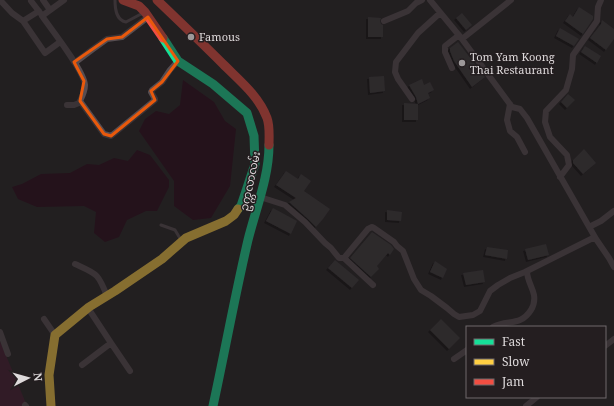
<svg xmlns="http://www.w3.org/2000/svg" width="614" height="406" font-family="'Noto Serif','Noto Sans Myanmar',serif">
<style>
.green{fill:#44182d}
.water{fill:#270314}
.building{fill:#3a3738;filter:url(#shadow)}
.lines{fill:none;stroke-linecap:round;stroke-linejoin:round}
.lane{stroke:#574d51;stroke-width:3}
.street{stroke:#574d51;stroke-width:6}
.fast{stroke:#16e098;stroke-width:9}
.slow{stroke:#ffcf43;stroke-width:9}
.jam{stroke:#f24e42;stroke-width:9}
.marked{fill:none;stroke:#e8590c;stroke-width:3;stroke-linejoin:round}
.poi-dot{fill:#9d999a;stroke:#241e20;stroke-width:1.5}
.labels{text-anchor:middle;stroke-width:3;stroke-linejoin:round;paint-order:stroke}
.poi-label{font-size:11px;fill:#dedadb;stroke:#241e20;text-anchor:start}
.street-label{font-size:11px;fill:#dedadb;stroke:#241e20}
</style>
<defs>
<filter id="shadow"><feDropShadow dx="-2" dy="2" stdDeviation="0" flood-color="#0009"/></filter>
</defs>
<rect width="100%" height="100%" fill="#231f21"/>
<!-- green -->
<path class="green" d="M0,341L27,406H0Z"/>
<!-- water -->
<path class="water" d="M183,80L214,102L225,121L236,129L230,186L211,218L193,220L174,206V181L139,131L145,119L156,111L169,114L180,105Z
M137,150L150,155L169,180V187L157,211H146L127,220L119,237L105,242L94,233L96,212L84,206L37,207L18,199L12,187L22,184L41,174L70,173L87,164L99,165L114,158L128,161Z"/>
<!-- building -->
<path class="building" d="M579,7L593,16V19L583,34L565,21L570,14L573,17Z
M462,13L472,25L466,30L456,18Z
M368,17L381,18L380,21L381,24L383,25V37H368Z
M602,20L614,29V39L606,50L590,38L601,24Z
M560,28L579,39L574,46L556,36Z
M458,42L485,77L472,87L454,61L450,51V48Z
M585,46L601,56L597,63L581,52Z
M384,76L385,91L370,93L369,77Z
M422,79L424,85L430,82L434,90L428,93L430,98L418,104L416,97L409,85Z
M568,94L575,100L567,108L561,102Z
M404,103L418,104V120H404Z
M584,149L596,163L583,174L573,163V160Z
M286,171L298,179L301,174L311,181L304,191L330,209L323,219L316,227L308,219L289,202L296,198L276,185Z
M273,208L297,221L291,234L266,221Z
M387,210L402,212L401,221L387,220Z
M372,232L391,245L394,249L390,255L388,253L377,266L379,269L371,277L350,258Z
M546,244L549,255L528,260L525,249Z
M487,247L508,250L507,259L485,255Z
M335,260L359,280L352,288L328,268Z
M435,261L447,269L443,278L430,272Z
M483,270L485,282L466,285L463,273Z
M441,319L460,338L449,349L430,330Z"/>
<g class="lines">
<!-- lane -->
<path class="lane" d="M115,0C115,9 116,20 126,22L141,14L145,15
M161,225L175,230L181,240"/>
<!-- street -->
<path class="street" d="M0,0L12,13L23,21L39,11
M43,0L50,10
M64,0L42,16C52,30 84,71 85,85C85,92 82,97 79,103L74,105H67
M430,0L462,39L512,107L520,109L527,118L596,239L609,258L614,267
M31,1L41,14
M23,21L45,53L60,42
M384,21L408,11L416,3L422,0
M462,39L511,0
M74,62L77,61L93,49L107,39L122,37L148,17
M452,68L445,52V46L459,35
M412,99L398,79L395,72L396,62L418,33L440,13
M80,101L104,134L111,136L155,100V99L151,92L152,90L162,82L170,70L178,61
M510,104L507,120L510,131L517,137L525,152
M560,177L569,165L567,155L550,137L545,122L546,111L566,90L572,69L573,55L597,21L598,7L601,0
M260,197L285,205L305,222L325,243L331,248L339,258H344L368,229L372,227L374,228L394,242L397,246L403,251L414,279L421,290L431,296L447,308L454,314L459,317L473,315L480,311L490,291L498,285L510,278L525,272L595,237
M589,227L601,221L614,211
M344,258L373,285
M75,264C97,274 98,273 107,296
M44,319L55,335
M493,327C508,319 520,327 531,310C534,305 535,301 534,295C532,286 527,280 527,271
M0,332L8,354
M111,343L130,371
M605,346L614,339
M454,359L467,350
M82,365L111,343L88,308
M25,405L26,406
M526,406L537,397"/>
<!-- fast -->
<path class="fast" d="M163,38L178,61L213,84L247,113L254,136L255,164L241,206L238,209
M213,406C225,351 235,295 248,240C256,208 269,177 269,145"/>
<!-- slow -->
<path class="slow" d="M51,406L49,375L55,335L89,307L115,291L162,259L186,238L226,221L234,215L238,209"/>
<!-- jam -->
<path class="jam" d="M123,0L139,6L145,12L163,38
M157,0C179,21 201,42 223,64C239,80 259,96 267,118C270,126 269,136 269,145"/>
</g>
<!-- marked area -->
<path d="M0 0H614V406H0ZM148,17L178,61L162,82L151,91L155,100L111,136L104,134L80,101L84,81L74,62L107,39L122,37Z" fill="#231f21" fill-opacity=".55" fill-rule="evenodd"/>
<path class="marked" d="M148,17L178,61L162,82L151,91L155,100L111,136L104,134L80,101L84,81L74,62L107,39L122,37Z"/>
<!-- markers -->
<g class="poi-dot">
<circle cx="191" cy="37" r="4"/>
<circle cx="462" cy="63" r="4"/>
</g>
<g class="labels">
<!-- poi labels -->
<g class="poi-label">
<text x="199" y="41">Famous</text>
<text x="470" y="61">Tom Yam Koong<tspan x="470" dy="13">Thai Restaurant</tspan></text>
</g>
<!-- street labels -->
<g class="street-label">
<text transform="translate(250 181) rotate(-78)" y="4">ဥက္ကလာလမ်း</text>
</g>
</g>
<!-- legend -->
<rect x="466" y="326" width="140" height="72" fill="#241e20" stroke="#6e696b"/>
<rect x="474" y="339" width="20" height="6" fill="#16e098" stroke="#6e696b"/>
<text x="502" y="346" font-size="12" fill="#dedadb">Fast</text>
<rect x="474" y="359" width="20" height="6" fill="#ffcf43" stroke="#6e696b"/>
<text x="502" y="366" font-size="12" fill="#dedadb">Slow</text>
<rect x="474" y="379" width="20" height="6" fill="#f24e42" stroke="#6e696b"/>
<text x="502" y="386" font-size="12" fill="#dedadb">Jam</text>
<!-- north arrow -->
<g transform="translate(28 378) rotate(84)" stroke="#241e20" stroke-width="3" paint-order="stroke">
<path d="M0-3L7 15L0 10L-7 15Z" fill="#dedadb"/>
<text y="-6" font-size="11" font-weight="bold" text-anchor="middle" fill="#dedadb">N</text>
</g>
</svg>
